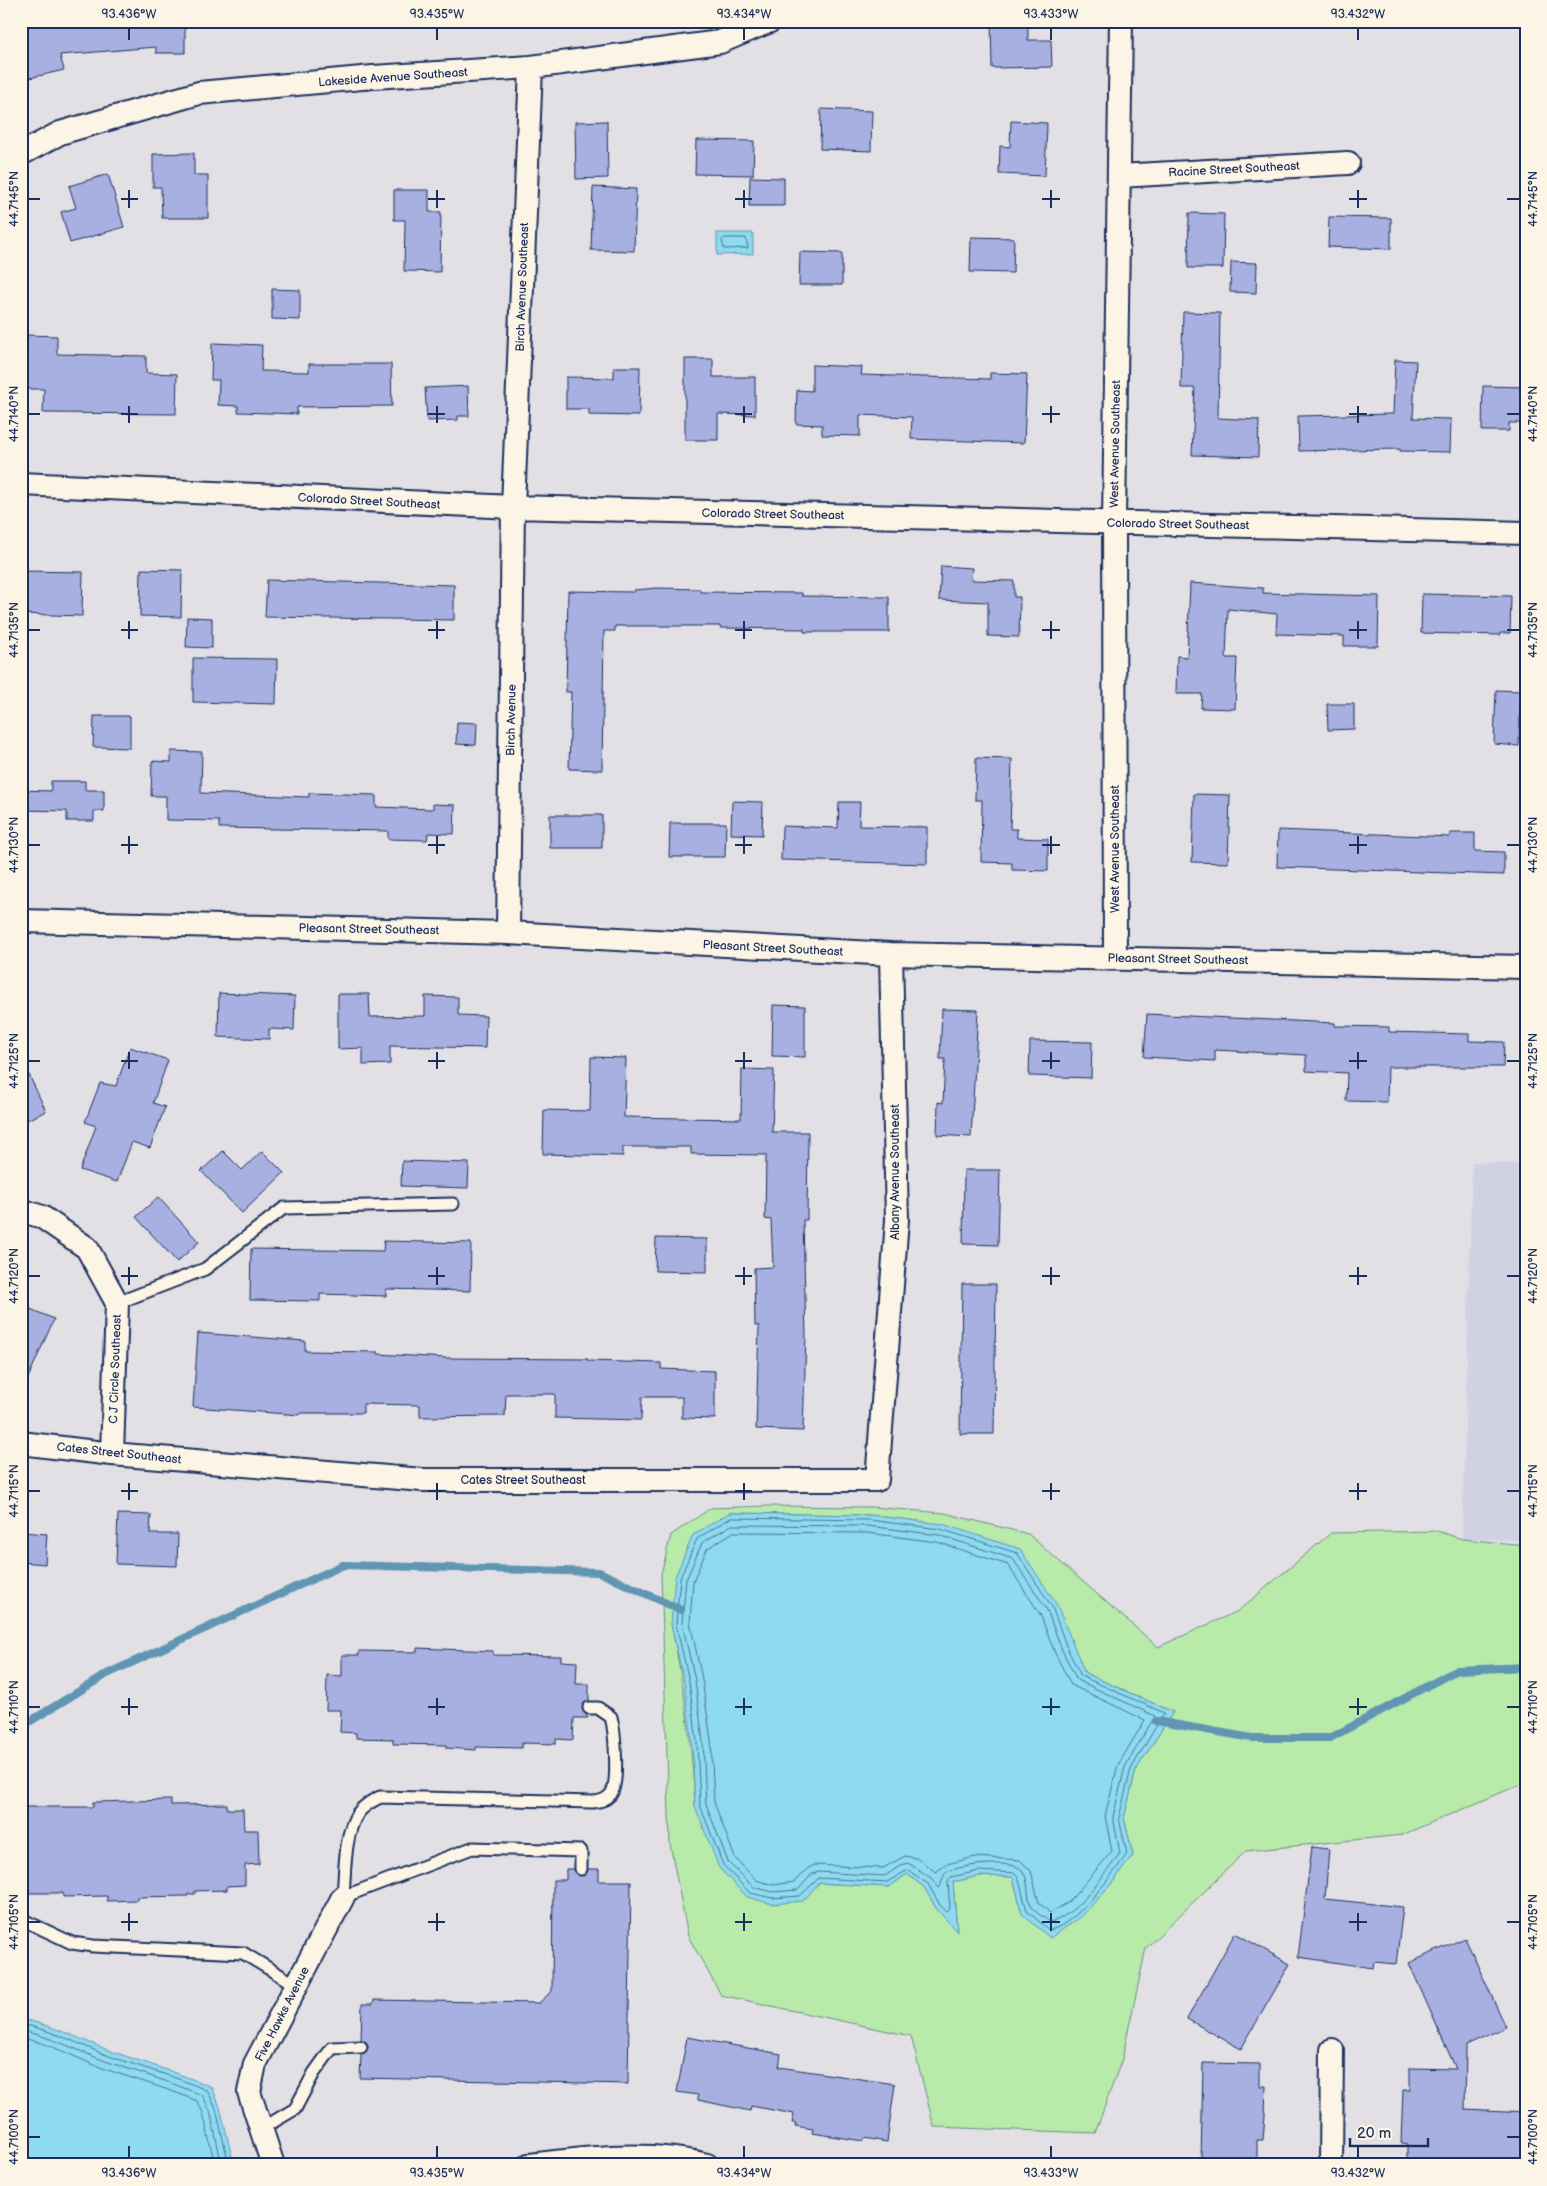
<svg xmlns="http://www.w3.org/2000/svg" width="1547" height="2186" font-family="'Balsamiq Sans',sans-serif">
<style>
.built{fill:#d0d2e3}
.green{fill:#b8eaaa;stroke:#6a8c84;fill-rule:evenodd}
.water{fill:#8edaee;stroke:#6096b4}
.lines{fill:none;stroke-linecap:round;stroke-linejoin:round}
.shore{stroke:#497398;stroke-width:1}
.stream{stroke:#6096b4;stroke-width:8}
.building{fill:#a7b0e0;stroke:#1b2f5e}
.service-casing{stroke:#1b2f5e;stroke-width:15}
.minor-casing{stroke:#1b2f5e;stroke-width:26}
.service{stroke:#fcf5e5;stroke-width:11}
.minor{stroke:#fcf5e5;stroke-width:22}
.ticks{fill:none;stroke:#1b2f5e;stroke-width:2}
.labels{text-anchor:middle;stroke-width:4.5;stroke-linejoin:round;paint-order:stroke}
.street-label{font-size:12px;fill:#1b2f5e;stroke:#fcf5e5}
.neatline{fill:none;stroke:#1b2f5e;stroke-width:2}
.ticks-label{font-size:12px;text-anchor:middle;fill:#1b2f5e}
</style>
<rect width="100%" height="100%" fill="#e2e0e4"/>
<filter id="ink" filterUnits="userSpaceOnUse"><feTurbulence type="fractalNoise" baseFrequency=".02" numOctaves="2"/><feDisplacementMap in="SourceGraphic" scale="10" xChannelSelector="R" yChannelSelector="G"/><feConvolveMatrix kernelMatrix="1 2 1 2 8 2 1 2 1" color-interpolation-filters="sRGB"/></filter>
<g filter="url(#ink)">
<!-- built -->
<path class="built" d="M1472,1162L1526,1164V1540L1462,1539Z"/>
<!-- green -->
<path class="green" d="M766,1506L871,1507L944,1513L1028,1534L1158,1647L1238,1611L1331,1533L1437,1531L1462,1539L1526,1545V1782L1402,1835L1246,1851L1146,1948L1122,2059L1095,2133L934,2127L911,2036L721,1995L688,1936L670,1844L661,1574L671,1535L711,1508ZM729,1513L869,1515L942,1524L1072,1646L1085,1673L1173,1712L1136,1770L1124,1818L1133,1855L1112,1883L1081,1917L1022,1914L1013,1877L979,1876L953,1882L957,1930L936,1908L924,1887L907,1874L889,1887L819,1883L695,1806C692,1744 684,1685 671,1624Z"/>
<!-- water -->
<path class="water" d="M717,233H753V254L717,255Z
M729,1513L869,1515L942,1524L1020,1549L1057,1605L1085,1673L1173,1712L1136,1770L1124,1818L1133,1855L1112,1883L1081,1917L1050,1938L1022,1914L1013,1877L979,1876L953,1882L957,1932L936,1908L924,1887L907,1874L889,1887L819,1883L803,1901L772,1904L747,1897L719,1868L695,1806L692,1743L684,1682L671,1624L675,1577L693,1535Z
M21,2019C53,2025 81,2040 111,2051C145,2063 179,2073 212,2087L220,2107L234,2165H21Z"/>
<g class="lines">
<!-- shore -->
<path class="shore" d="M725,238H746L748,248L724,249L722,241Z
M731,1518L869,1520L940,1529L1017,1553L1052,1607L1067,1648L1081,1676L1164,1713L1131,1769L1119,1818L1127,1854C1112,1875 1074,1927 1049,1930L1027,1911L1018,1876L1015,1873L979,1871L951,1877L948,1882L950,1909L947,1912L940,1905L928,1884L908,1870L887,1882L819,1878L800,1896L772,1898L750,1893L723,1865L700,1805L697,1742L689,1681L676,1624L680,1578L697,1539Z
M732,1525L868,1526L939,1535L1013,1559L1047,1610L1062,1650L1077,1680L1155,1716L1125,1767L1113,1817L1120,1853C1106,1872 1074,1919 1050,1922C1045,1918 1036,1913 1032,1907C1026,1897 1030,1880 1022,1870C1013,1859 959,1865 947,1872C941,1876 943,1883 939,1888L931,1878L908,1863L901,1865L885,1876L819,1872L812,1874L798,1890L773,1892L753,1887L728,1862L706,1804L703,1741L695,1680L682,1623L686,1580L702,1543Z
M734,1532L868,1533L937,1542L1008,1565L1040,1614L1055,1653L1071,1685L1145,1720L1118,1765L1105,1816L1112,1851L1069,1902L1050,1913L1039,1903L1031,1871L1020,1860L975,1857L947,1864L936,1872L916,1858L905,1856L883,1868L814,1865L807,1869L794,1882L773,1885L756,1880L735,1858L714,1802L711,1740L702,1679L690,1622L693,1581L707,1549Z
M21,2024C52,2030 80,2045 109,2056C142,2068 176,2076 208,2091L216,2109L229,2165
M21,2031C52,2036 79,2052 108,2062C140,2073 172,2082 203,2096L210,2111L222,2165
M21,2038C51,2043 77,2059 105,2069C136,2080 167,2088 197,2101L203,2113L215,2165"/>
<!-- stream -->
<path class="stream" d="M1156,1721L1252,1738H1330L1457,1670L1526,1667
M21,1727L107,1674L343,1565L599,1572L681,1610"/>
</g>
<!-- building -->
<path class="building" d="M21,21H185V53H156V47L60,55L64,70L21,80Z
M991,21H1028V40H1051L1052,67L992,68Z
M821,109L872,111L871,151L820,149Z
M607,121L608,178L576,179L575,122Z
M1011,121L1047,123L1045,176L999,174L1000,146L1010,147Z
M696,140L754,141L753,175L695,174Z
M194,153V175H208V218H162L161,187H153V154Z
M108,174L124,227L70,243L61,212L76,208L69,186Z
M750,177L784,178V206H749Z
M593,187L636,189L634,251L591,250Z
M394,190H429V212H441L440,272L404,271L405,220H394Z
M1189,213L1224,214L1223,268H1188Z
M1329,217L1391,218V249L1328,247Z
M971,237L1014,238L1013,273L970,272Z
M800,252L842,253V285H799Z
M1231,262L1257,263L1256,293L1230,292Z
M272,289L300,290V320L272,319Z
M1183,312L1220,313L1218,418L1259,420L1258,457L1192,455L1195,388H1181Z
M27,335L57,336V354L146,356V373L177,374L176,414L43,413L44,389H26Z
M212,343L262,345L261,371L309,372V364H391L392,406L297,407V414L238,412V406L218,405L219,380H211Z
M685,359H713V377H755V415L718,414V440H685Z
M1395,360L1416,361L1413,418L1451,419L1450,452L1400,451V449L1299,451L1298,416L1393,414Z
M812,365L862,367L861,375L990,379V373L1027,374L1024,443L911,439L912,417L860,415V436L822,435V425L796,424L797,390L812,391Z
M614,367H640L639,416L589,415V409H566V377L614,378Z
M468,386L469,416H458V420L427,421L425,388Z
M1483,386L1526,387V417H1522V423H1509V431H1482Z
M941,566L972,568L971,580L1014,581V597H1020L1019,637L988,636V602L939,600Z
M141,569L182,570L181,617L140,616Z
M21,571L83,572L82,616L21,614Z
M267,580L454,585V620L265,617Z
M1190,583L1263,588V593L1379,596L1378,646H1344V636L1276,634L1277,614L1228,609L1226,658H1237L1235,709L1201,708L1202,694H1176L1177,656L1187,657Z
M657,588L700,589V592L802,593V596L889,597V632H804V629L720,628V626H615V631H604L602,770L569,769L571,692H566L568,591L634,592V590Z
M1422,594L1511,596L1510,633H1500V635L1421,633Z
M187,617L212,618V648L186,647Z
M193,658L277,659L276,704L193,702Z
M1496,690L1521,691L1519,746L1494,744Z
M1327,704H1354V729L1328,730Z
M94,716H130V748L93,747Z
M457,722L477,723L476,745L456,744Z
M171,751L202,752L201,793L309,797V793L376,795V807L433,809V804L455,805L454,834L428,833L427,840L388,839V831L219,828V821L166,820V796H151L152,761L171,762Z
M976,758L1012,759L1010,829H1017V838L1048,839V871L1012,870V863L981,862L982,800H975Z
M51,781H85V790H104V811H94V821H67V811L21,810V790L51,791Z
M1194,794L1230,795L1228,863L1192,862Z
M732,801L763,802L762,835L731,834Z
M839,802H860L859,826L927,827V864L781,860L782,826L838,828Z
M550,815H602V848H550Z
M670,823H726L725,857H669Z
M1278,830L1450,837V833H1475V851L1504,852V875L1277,867Z
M219,993L295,996L294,1030L269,1029V1039L218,1037Z
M338,994H369L370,1017L425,1016V996L458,997V1015L486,1016L485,1048L390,1046V1064L363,1065V1048L338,1049Z
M773,1005L805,1006V1057L772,1056Z
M942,1009L978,1010L971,1137L937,1135L938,1102L943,1103L945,1059H940Z
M1147,1014L1335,1023V1026L1389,1027V1032L1469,1034V1041L1504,1042L1503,1067H1388L1387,1102L1346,1101L1347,1073L1306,1071V1055L1215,1050V1061L1144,1057Z
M1030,1041L1092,1042L1091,1078L1029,1076Z
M130,1047L168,1060L153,1103L165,1107L150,1148L132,1142L117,1182L80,1170L96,1126L85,1122L100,1083L116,1086Z
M591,1057L626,1058L624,1117L741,1119L742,1069L774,1070L772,1132H808L807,1220H803L806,1336L803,1431L756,1429L759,1326H755L754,1268L773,1267L771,1220L765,1219L766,1155L691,1154V1147H623V1156L543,1154L544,1110L590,1111Z
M21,1058L46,1111L21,1123Z
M223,1151L242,1170L262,1151L284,1173L242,1213L201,1171Z
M402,1161L469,1163L468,1188L401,1186Z
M964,1170H1000L998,1245L963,1244Z
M158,1197L199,1242L177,1262L136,1217Z
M656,1238L707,1239V1272L655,1271Z
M384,1241L471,1243L470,1291L386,1289V1296L320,1294V1301L250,1300L251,1249L383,1251Z
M962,1284H996L994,1434H960Z
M21,1305L54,1319L21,1394Z
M198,1333L305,1341V1351L378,1352V1354L446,1358L588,1359V1361L661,1363V1369L715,1371V1419L682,1418V1397H642L641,1420L555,1418V1394H506L505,1416L420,1417V1405L363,1404V1413H300V1415L193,1407Z
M118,1514L151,1515L150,1534H178L177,1566L116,1564Z
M21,1532L47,1534L45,1564L21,1562Z
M417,1648L493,1651V1655L561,1656V1661L577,1662L576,1684H589V1701L585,1702L582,1708L588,1718H574L573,1740L556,1739V1744L522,1743V1748L476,1747V1750L446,1748V1745L393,1744V1739L356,1738V1733L340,1732L341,1710H326L327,1675L342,1676V1655H359V1651L417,1652Z
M171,1800V1805L227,1804V1809H243L244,1830H258L259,1864L245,1865V1885L227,1886V1890L195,1891V1894H188V1896L137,1897V1900L107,1901V1896L63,1897V1893H29V1888L21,1889V1812H26V1807H93V1802Z
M1312,1847L1329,1849L1325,1899L1403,1907L1396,1964L1374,1962L1373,1968L1298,1957Z
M566,1869H574L575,1873L581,1876L585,1875L588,1869H599V1881H631L628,2084L360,2078L361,2054L365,2053L368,2047L367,2043L361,2040L362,2004H373L374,2000L539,2003L552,1991L553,1880H566Z
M1235,1933L1290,1964L1241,2049L1187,2019Z
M1465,1938L1506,2027L1466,2045L1465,2110L1526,2113V2165H1407V2144L1401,2143L1402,2115L1403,2090H1410V2068L1456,2069L1409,1963Z
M687,2037L781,2054L779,2067L895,2084L887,2142L864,2138L863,2141L812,2133L813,2129L795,2126L796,2123H792L794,2114L751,2106L750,2111L698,2100V2095L677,2092Z
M1203,2063L1260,2064V2086H1266L1265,2115L1263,2140H1257V2162L1201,2161Z"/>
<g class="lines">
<!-- service casing -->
<g class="service-casing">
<path id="service" d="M117,1303L205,1269L284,1208L453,1204
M581,1869V1851L472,1848L343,1897C345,1873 344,1833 358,1813C364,1805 372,1801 380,1797L593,1802C601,1801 606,1800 611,1794C619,1783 615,1731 611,1717L598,1708H589
M21,1919L72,1943L93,1946L243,1953L296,1985
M261,2125L273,2122L295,2109L314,2073L332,2048L361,2047"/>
</g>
<!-- minor casing -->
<g class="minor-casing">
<path id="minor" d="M21,154L60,133L199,93L373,77L531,67L720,42L770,21
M1119,176L1348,163
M21,484L513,507L1526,533
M21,921L508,933L891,954L1526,967
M508,933L513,507L531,67
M1115,958L1114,523L1121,21
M21,1210L42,1217L87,1248L117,1303L112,1454
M21,1443L112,1454L423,1480H877L897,1220L891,954
M273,2165L249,2092L255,2064L343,1897
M529,2165C586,2158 650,2150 707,2165
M1331,2165L1332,2050"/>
</g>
<!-- service -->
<use href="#service" class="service"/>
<!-- minor -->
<use href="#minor" class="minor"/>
</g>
</g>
<!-- ticks -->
<path class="ticks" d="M129,28V40M437,28V40M744,28V40M1051,28V40M1358,28V40M129,190V208M437,190V208M744,190V208M1051,190V208M1358,190V208M28,199H40M121,199H138M428,199H445M735,199H752M1042,199H1060M1349,199H1367M1507,199H1520M129,406V423M437,406V423M744,406V423M1051,406V423M1358,406V423M28,414H40M121,414H138M428,414H445M735,414H752M1042,414H1060M1349,414H1367M1507,414H1520M129,621V639M437,621V639M744,621V639M1051,621V639M1358,621V639M28,630H40M121,630H138M428,630H445M735,630H752M1042,630H1060M1349,630H1367M1507,630H1520M129,836V854M437,836V854M744,836V854M1051,836V854M1358,836V854M28,845H40M121,845H138M428,845H445M735,845H752M1042,845H1060M1349,845H1367M1507,845H1520M129,1052V1069M437,1052V1069M744,1052V1069M1051,1052V1069M1358,1052V1069M28,1061H40M121,1061H138M428,1061H445M735,1061H752M1042,1061H1060M1349,1061H1367M1507,1061H1520M129,1267V1285M437,1267V1285M744,1267V1285M1051,1267V1285M1358,1267V1285M28,1276H40M121,1276H138M428,1276H445M735,1276H752M1042,1276H1060M1349,1276H1367M1507,1276H1520M129,1483V1500M437,1483V1500M744,1483V1500M1051,1483V1500M1358,1483V1500M28,1491H40M121,1491H138M428,1491H445M735,1491H752M1042,1491H1060M1349,1491H1367M1507,1491H1520M129,1698V1715M437,1698V1715M744,1698V1715M1051,1698V1715M1358,1698V1715M28,1707H40M121,1707H138M428,1707H445M735,1707H752M1042,1707H1060M1349,1707H1367M1507,1707H1520M129,1913V1931M437,1913V1931M744,1913V1931M1051,1913V1931M1358,1913V1931M28,1922H40M121,1922H138M428,1922H445M735,1922H752M1042,1922H1060M1349,1922H1367M1507,1922H1520M28,2137H40M1507,2137H1520M129,2146V2158M437,2146V2158M744,2146V2158M1051,2146V2158M1358,2146V2158"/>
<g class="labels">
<!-- street labels -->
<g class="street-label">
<text transform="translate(393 77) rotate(-4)" y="4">Lakeside Avenue Southeast</text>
<text transform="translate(1234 169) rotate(-3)" y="4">Racine Street Southeast</text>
<text transform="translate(522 287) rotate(-88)" y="4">Birch Avenue Southeast</text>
<text transform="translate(1115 444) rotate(-89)" y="4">West Avenue Southeast</text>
<text transform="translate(369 501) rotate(3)" y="4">Colorado Street Southeast</text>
<text transform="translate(773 514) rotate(1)" y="4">Colorado Street Southeast</text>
<text transform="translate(1178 524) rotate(1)" y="4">Colorado Street Southeast</text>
<text transform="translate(511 720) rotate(-89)" y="4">Birch Avenue</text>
<text transform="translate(1115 849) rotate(-90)" y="4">West Avenue Southeast</text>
<text transform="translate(369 929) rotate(1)" y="4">Pleasant Street Southeast</text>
<text transform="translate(773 948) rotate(3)" y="4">Pleasant Street Southeast</text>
<text transform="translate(1178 959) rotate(1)" y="4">Pleasant Street Southeast</text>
<text transform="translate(895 1172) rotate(-90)" y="4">Albany Avenue Southeast</text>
<text transform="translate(115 1369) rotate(-88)" y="4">C J Circle Southeast</text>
<text transform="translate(119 1453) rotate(6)" y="4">Cates Street Southeast</text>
<text x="523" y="1484">Cates Street Southeast</text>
<text transform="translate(282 2014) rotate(-63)" y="4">Five Hawks Avenue</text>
</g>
</g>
<!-- margin -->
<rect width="1547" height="2186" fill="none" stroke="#fcf5e5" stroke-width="55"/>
<!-- scale -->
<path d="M1350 2138v8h78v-8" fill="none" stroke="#1b2f5e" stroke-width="2.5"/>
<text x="1357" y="2138" font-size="15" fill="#1b2f5e" stroke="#fcf5e5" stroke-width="4" paint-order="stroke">20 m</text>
<rect x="28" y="28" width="1492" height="2130" class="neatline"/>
<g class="ticks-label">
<text x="129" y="18">93.436°W</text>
<text x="437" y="18">93.435°W</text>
<text x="744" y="18">93.434°W</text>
<text x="1051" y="18">93.433°W</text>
<text x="1358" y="18">93.432°W</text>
<text transform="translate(14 199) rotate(-90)" y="4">44.7145°N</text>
<text transform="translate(1533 199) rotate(-90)" y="4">44.7145°N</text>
<text transform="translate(14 414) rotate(-90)" y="4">44.7140°N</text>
<text transform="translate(1533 414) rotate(-90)" y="4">44.7140°N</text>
<text transform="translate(14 630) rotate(-90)" y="4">44.7135°N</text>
<text transform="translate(1533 630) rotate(-90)" y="4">44.7135°N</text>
<text transform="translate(14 845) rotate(-90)" y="4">44.7130°N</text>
<text transform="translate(1533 845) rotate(-90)" y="4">44.7130°N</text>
<text transform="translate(14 1061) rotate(-90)" y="4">44.7125°N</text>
<text transform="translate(1533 1061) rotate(-90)" y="4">44.7125°N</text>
<text transform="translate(14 1276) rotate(-90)" y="4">44.7120°N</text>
<text transform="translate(1533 1276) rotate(-90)" y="4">44.7120°N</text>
<text transform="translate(14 1491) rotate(-90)" y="4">44.7115°N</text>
<text transform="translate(1533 1491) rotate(-90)" y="4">44.7115°N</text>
<text transform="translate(14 1707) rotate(-90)" y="4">44.7110°N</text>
<text transform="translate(1533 1707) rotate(-90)" y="4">44.7110°N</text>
<text transform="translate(14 1922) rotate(-90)" y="4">44.7105°N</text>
<text transform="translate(1533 1922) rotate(-90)" y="4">44.7105°N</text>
<text transform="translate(14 2137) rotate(-90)" y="4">44.7100°N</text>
<text transform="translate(1533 2137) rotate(-90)" y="4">44.7100°N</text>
<text x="129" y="2177">93.436°W</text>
<text x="437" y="2177">93.435°W</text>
<text x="744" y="2177">93.434°W</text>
<text x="1051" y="2177">93.433°W</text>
<text x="1358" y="2177">93.432°W</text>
</g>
</svg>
